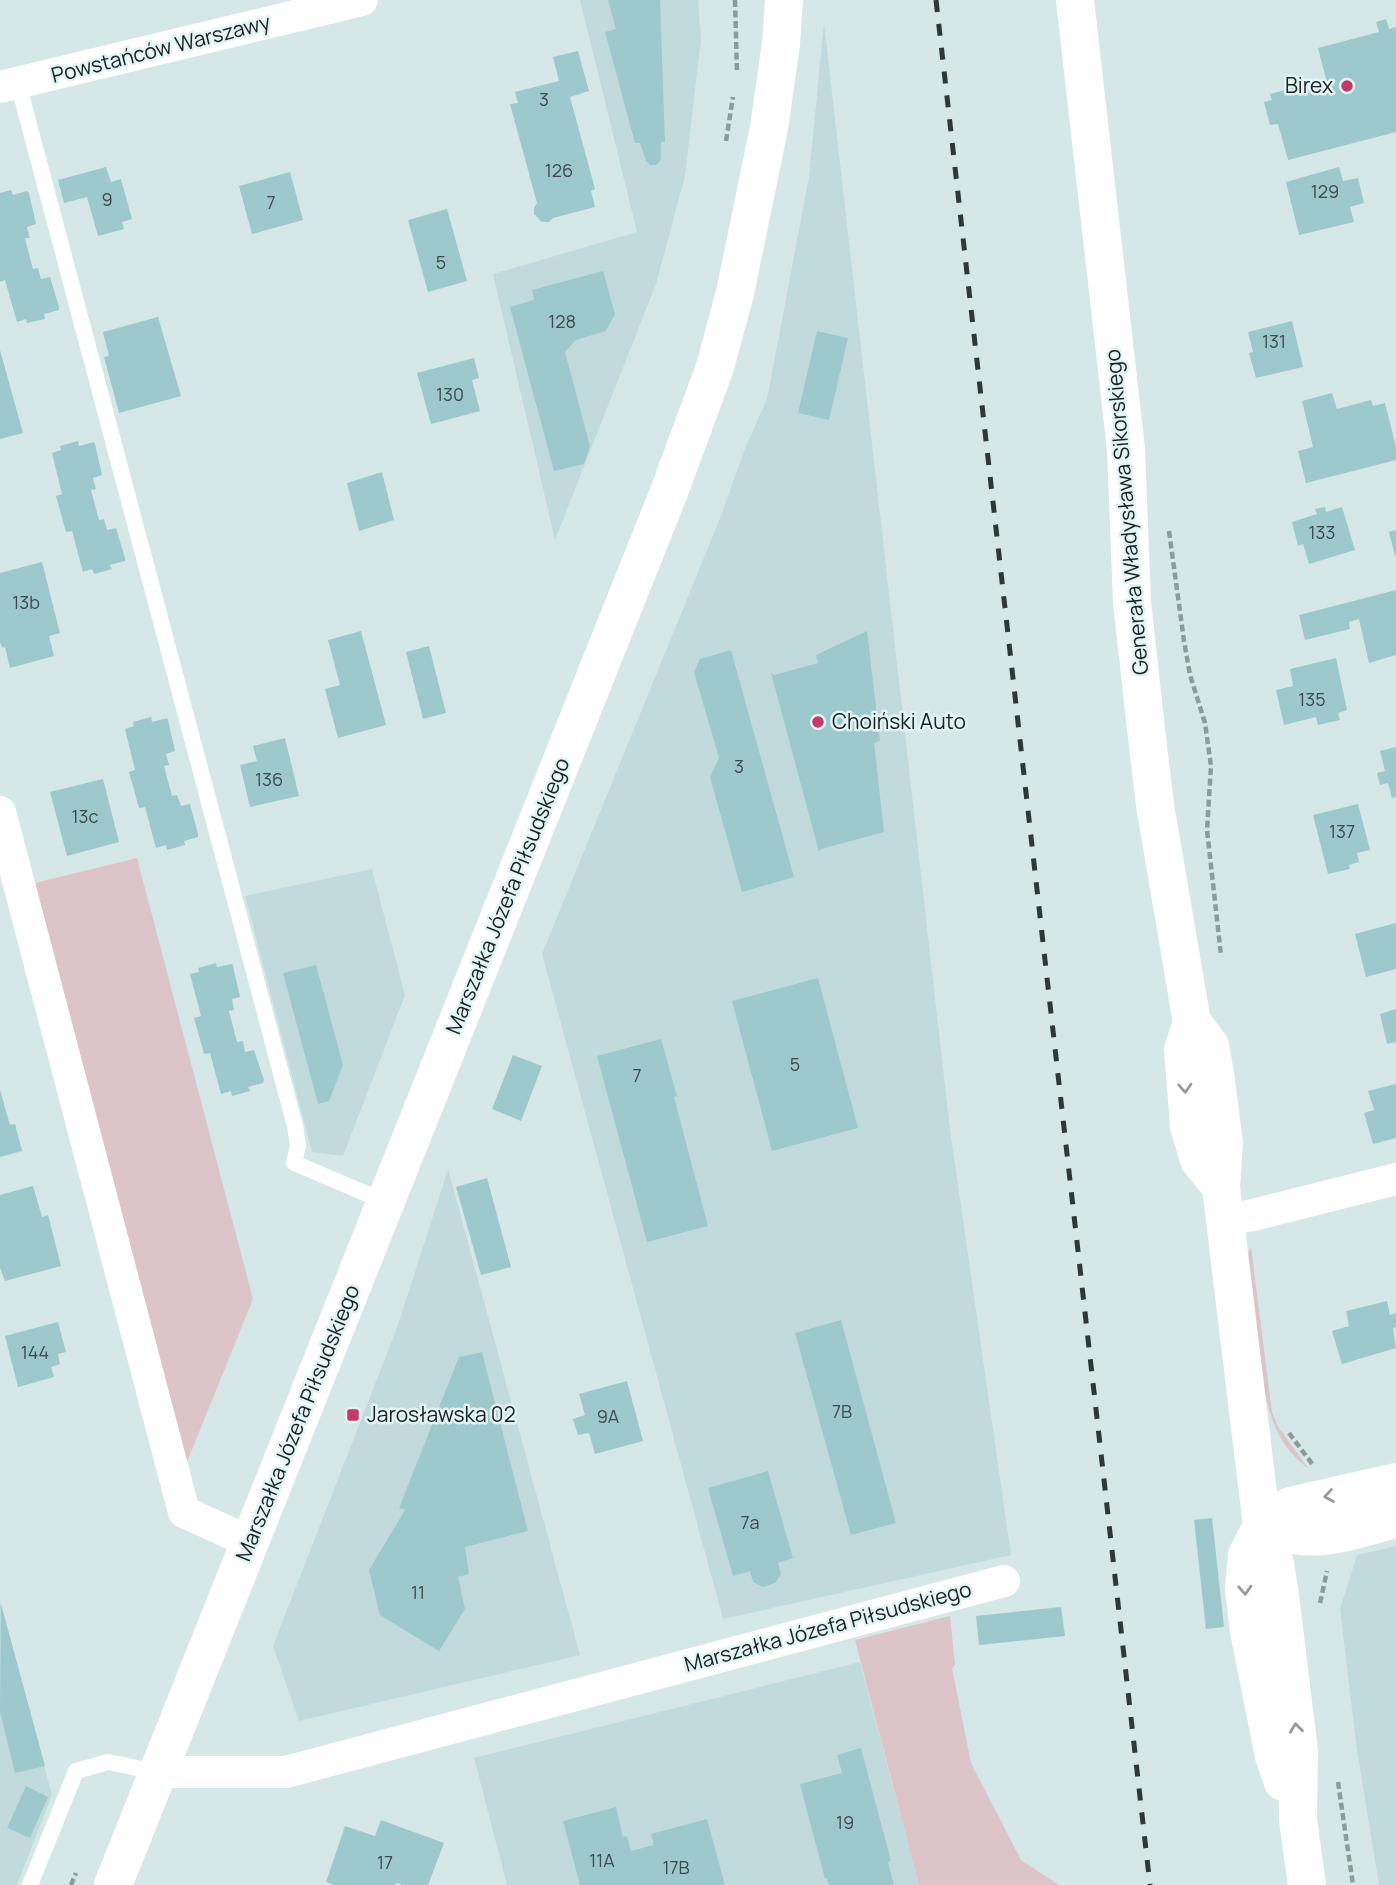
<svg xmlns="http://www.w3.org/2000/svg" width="1396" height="1885" font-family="Manrope,sans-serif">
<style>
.built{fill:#c1dbdd}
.green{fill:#ddc4c9}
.building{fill:#9dc9cc}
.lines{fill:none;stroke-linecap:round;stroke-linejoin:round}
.path{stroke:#8e9b9b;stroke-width:4.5;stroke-dasharray:7 3.5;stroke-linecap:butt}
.service{stroke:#fff;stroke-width:16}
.minor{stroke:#fff;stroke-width:32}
.secondary{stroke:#fff;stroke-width:38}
.rail{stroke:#303737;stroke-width:5;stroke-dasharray:12 12;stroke-linecap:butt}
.oneway{stroke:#989b9b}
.poi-dot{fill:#c4386a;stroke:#e3f4f5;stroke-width:2.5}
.labels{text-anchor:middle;stroke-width:5;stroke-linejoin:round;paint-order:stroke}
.number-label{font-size:18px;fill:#3c4b4c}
.street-label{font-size:21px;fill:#1b2121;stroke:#e3f4f5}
.poi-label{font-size:21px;fill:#1b2121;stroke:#e3f4f5;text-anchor:start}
</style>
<rect width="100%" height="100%" fill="#d6e7e8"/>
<!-- built -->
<path class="built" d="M580,0H698L701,39L685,176L656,284L555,540L493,274L637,232Z
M824,22L950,1129L1011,1555L723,1619L542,954L721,516L744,451L767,399L809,177Z
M372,869L405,995L343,1156L312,1152L245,896Z
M448,1169L580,1655L299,1721L273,1646L398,1325Z
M1396,1546V1885H1379L1357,1750L1340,1609L1357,1555Z
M0,1601L52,1795L17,1885H0Z
M860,1662L919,1885H507L474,1758Z"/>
<!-- green -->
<path class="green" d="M137,858L253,1299L187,1462L35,883Z
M1251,1247L1272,1412L1277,1425L1308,1468C1266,1438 1264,1388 1258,1342C1255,1313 1251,1284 1247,1256Z
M950,1616L955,1665L952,1668L971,1763L1021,1860L1059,1885H919L855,1640Z"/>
<!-- building -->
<path class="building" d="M608,0H660L665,142H661V160L656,165H650L646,161L640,143H635L605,32L616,29Z
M1386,19L1389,29L1396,27V132L1288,160L1278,124L1270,125L1264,102L1272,100L1270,94L1326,79L1318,48L1379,32L1376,22Z
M578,51L589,91L570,97L595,189L591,191L595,207L553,218L549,222H542L534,214V208L537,203L510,104L518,103L515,92L559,81L553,57Z
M106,167L111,182L121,179L132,219L122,222L124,229L98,236L87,197L64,203L58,180Z
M1339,167L1343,181L1358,178L1364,203L1350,207L1354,222L1299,235L1286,182Z
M290,172L303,220L252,234L239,186Z
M11,190L13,195L27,191L29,193L36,224L27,227L30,238H25L29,254L33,269L38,268L41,279L50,277L59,307V310L44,314L45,319L27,323L26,319L17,322L5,280L0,282V193Z
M447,209L467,281L428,292L408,220Z
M603,271L615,314L606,331L576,340L565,352L590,446L584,464L554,471L510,307L534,300L532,290Z
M158,317L181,396L119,413L104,357L109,356L103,332Z
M1292,321L1303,367L1256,378L1249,353L1253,352L1248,332Z
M817,331L848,338L829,420L798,413Z
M0,350L23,433L0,439Z
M474,358L479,378L472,380L480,411L431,424L417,373Z
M1332,393L1337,409L1371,400L1373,406L1385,403L1396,447V460L1306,483L1298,451L1313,447L1302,401Z
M78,441L79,446L94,442L95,444L102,475L93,478L96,489L91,490L99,520L104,519L107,530L116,528L125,558V561L110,565L112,569L94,574L92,569L83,572L72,531L66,532L56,496L62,494L52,453L61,450L60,446Z
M382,472L394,520L359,531L347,483Z
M1325,507L1326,512L1342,507L1355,550L1309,564L1303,544L1298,546L1292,522L1317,514L1315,509Z
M1396,530V555L1395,556L1389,532Z
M42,562L60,633L49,636L54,656L10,668L5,647L3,648L0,643V573Z
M1396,590V655L1369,663L1359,619L1349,622L1350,629L1305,640L1299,615Z
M361,631L386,725L338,738L325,689L340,685L328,640Z
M867,631L880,741L874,743L884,832L821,849L819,852L771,673L774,675L818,663L816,655Z
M429,646L446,713L423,719L406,652Z
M731,650L794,877L742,892L710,777L719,758L694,672L700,659Z
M1336,658L1347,710L1338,713L1340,720L1318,725L1316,717L1284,725L1276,690L1293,686L1290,669Z
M151,717L152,722L167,718L168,720L175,751L166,754L169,765L164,766L172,796L177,795L181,806L190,804L198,834V837L184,841L185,845L167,850L166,845L156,848L145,807L139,808L129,772L135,770L125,729L134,726L133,722Z
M285,738L299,796L250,807L240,765L257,761L253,746Z
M1396,747V797L1392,798L1388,783L1380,785L1377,773L1385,771L1380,751Z
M103,779L119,842L67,856L50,792Z
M1358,804L1370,850L1357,853L1359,862L1349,865L1350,869L1328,874L1313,815Z
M1396,923V969L1366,977L1355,934Z
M216,963L217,967L232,964L233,966L240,997L232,999L234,1010L229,1011L237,1042L243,1041L245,1052L254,1050L264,1080L263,1083L248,1087L250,1091L232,1096L231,1091L221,1094L210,1053L204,1054L194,1018L201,1016L190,974L199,972L198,968Z
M316,965L343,1065L329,1101L318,1104L283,973Z
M818,978L858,1128L772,1151L732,1001Z
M1396,1009V1042L1387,1044L1380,1014Z
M661,1039L677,1096L674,1097L708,1226L647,1242L597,1056Z
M513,1055L542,1066L521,1121L492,1109Z
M1396,1084V1138L1373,1144L1364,1113L1374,1110L1368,1091Z
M0,1090L10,1125L15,1124L22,1151L0,1157Z
M487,1178L511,1267L481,1275L456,1187Z
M33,1186L42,1217L48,1215L61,1266L5,1281L0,1268V1195Z
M1387,1301L1390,1315L1396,1313V1327L1393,1328L1396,1348L1342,1364L1332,1331L1349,1326L1346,1311Z
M841,1320L896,1523L851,1535L795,1333Z
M58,1322L66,1352L58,1354L60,1364L51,1367L54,1377L18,1387L5,1336Z
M482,1352L528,1531L465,1547L469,1574L458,1577L465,1609L439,1651L380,1615L369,1570L405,1510L399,1508L459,1357Z
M627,1381L643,1441L595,1454L589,1433L578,1435L573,1419L585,1415L579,1394Z
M768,1471L793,1558L778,1563L781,1574L775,1583L763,1587L753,1582L750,1571L733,1576L708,1488Z
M1212,1518L1224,1627L1206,1629L1194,1520Z
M1,1604L45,1766L15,1773L0,1712Z
M1061,1607L1065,1636L979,1645L976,1616Z
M861,1748L891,1861L888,1862L894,1885H829L827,1878L825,1879L800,1784L842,1773L837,1755Z
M26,1786L48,1797L30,1838L7,1828Z
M616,1807L623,1837L627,1836L631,1851L654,1845L651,1834L707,1819L725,1885H580L563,1821Z
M381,1820L444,1843L428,1885H402L396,1883L395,1885H333L326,1882L345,1826L375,1836Z"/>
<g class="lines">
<!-- path -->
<path class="path" d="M735,0L737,72
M726,141L733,97
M1169,531L1184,641L1190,675L1205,723L1211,766L1207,830L1221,955
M1289,1433L1313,1465
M1320,1603L1327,1571
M1338,1782L1353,1885
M71,1885L76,1873"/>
<!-- service -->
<path class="service" d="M18,83L295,1126L298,1146L294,1163L386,1202
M30,1885L76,1771L108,1762L157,1772"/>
<!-- minor -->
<path class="minor" d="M0,87L362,0
M0,812L184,1512L250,1542
M1225,1220L1253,1215L1396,1179
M160,1772H286L1004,1581"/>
<!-- secondary -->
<path class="secondary" d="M1075,0L1126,449L1132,602L1146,729L1155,805L1192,1022L1183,1050L1189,1126L1199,1160L1221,1187
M1192,1022L1210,1046L1215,1074L1224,1143L1221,1187L1262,1526L1275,1564L1279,1588L1299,1751L1298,1820L1307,1885
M1262,1526C1315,1547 1344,1532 1396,1519
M1283,1782L1274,1756L1249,1631L1244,1589L1247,1555L1262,1526L1290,1506L1396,1482
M113,1885L669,492L715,367L735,293L769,128L781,44L784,0"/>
<!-- rail -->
<path class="rail" d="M936,0L1150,1885"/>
</g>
<!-- one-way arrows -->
<defs><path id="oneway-chevron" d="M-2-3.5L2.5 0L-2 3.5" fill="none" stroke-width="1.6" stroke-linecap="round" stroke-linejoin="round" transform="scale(1.75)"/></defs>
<g class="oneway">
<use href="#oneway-chevron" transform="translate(1185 1088) rotate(87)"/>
<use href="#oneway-chevron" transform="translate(1329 1496) rotate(171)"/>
<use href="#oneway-chevron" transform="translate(1245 1590) rotate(87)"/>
<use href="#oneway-chevron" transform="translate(1296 1728) rotate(-97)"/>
</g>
<!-- markers -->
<g class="poi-dot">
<circle cx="1347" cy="86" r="7"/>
<circle cx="818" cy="722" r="7"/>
<rect x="346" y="1408" width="14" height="14" rx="3.5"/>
</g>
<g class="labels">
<!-- number labels -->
<g class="number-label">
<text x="544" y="106">3</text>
<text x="559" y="177">126</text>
<text x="1325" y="198">129</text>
<text x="107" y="206">9</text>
<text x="271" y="209">7</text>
<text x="441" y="269">5</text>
<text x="562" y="328">128</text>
<text x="1274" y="348">131</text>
<text x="450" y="401">130</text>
<text x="1322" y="539">133</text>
<text x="26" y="609">13b</text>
<text x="1312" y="706">135</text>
<text x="739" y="773">3</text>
<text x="269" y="786">136</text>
<text x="85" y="823">13c</text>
<text x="1342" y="838">137</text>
<text x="795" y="1071">5</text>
<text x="637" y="1082">7</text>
<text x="35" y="1359">144</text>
<text x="842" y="1418">7B</text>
<text x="608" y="1423">9A</text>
<text x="750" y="1529">7a</text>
<text x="418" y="1599">11</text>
<text x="845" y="1829">19</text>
<text x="602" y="1867">11A</text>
<text x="385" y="1869">17</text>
<text x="676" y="1874">17B</text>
</g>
<!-- street labels -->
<g class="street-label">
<text transform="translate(161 49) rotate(-14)" y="7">Powstańców Warszawy</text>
<text transform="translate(1127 512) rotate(-95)" y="7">Generała Władysława Sikorskiego</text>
<text transform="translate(508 896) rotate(-68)" y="7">Marszałka Józefa Piłsudskiego</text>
<text transform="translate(298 1423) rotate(-68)" y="7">Marszałka Józefa Piłsudskiego</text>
<text transform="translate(828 1627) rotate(-15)" y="7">Marszałka Józefa Piłsudskiego</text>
</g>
<!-- poi labels -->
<g class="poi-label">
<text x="1333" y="93" text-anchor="end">Birex</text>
<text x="832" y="729">Choiński Auto</text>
<text x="367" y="1422">Jarosławska 02</text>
</g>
</g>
</svg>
